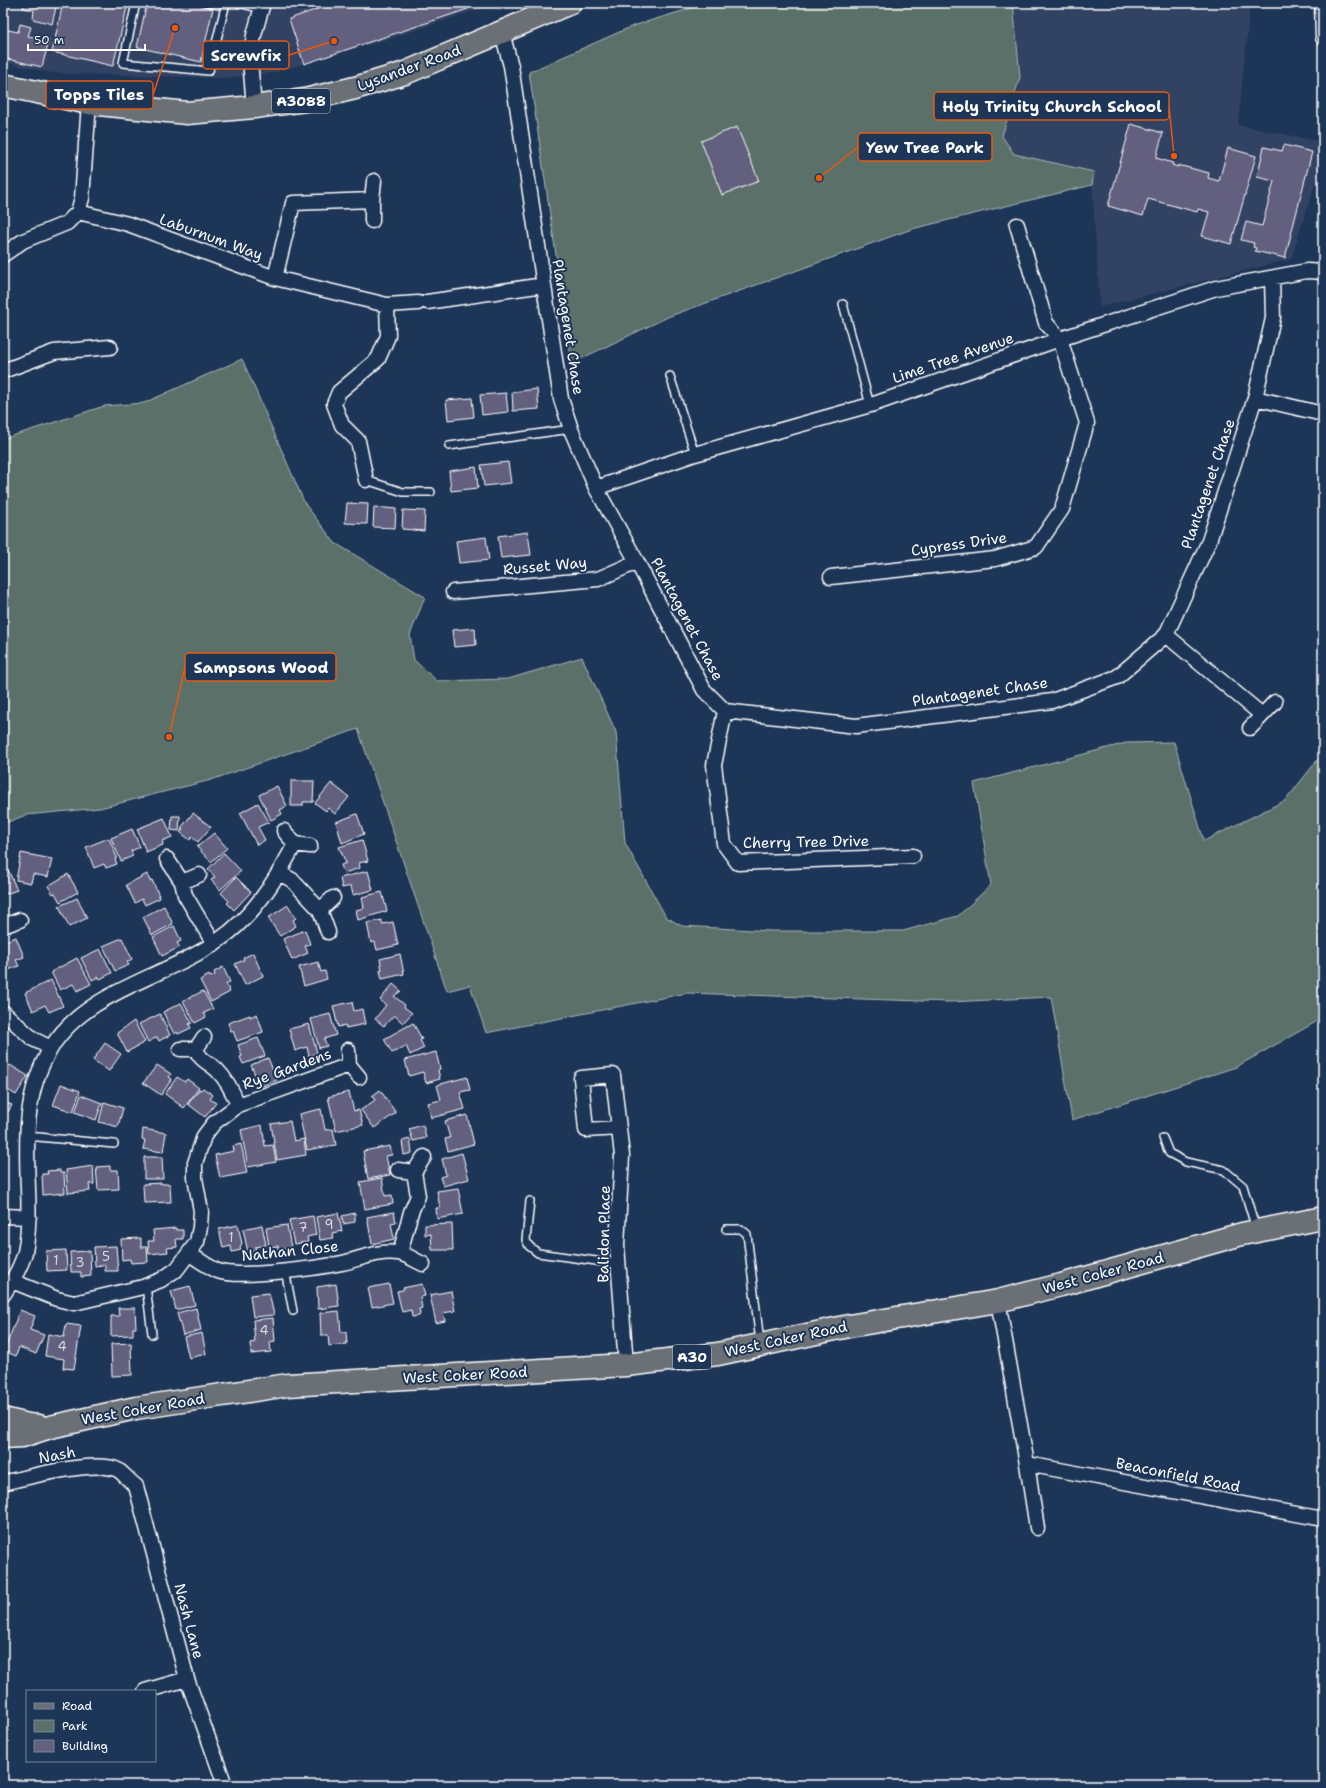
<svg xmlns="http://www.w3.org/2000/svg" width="1326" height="1788" font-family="'Shantell Sans',sans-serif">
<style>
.built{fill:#324263}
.green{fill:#5b6f6b;stroke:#adb7b5}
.building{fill:#64617f;stroke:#fff}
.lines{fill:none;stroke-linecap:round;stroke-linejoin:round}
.service-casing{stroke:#fff;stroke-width:10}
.minor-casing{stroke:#fff;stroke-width:17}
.primary-casing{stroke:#fff;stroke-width:25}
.trunk-casing{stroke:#fff;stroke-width:25}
.service{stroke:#1d3557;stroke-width:7}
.minor{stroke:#1d3557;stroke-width:14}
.primary{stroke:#6b6f75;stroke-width:22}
.trunk{stroke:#6b6f75;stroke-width:22}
.labels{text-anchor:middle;stroke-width:4;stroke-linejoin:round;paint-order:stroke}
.number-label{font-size:13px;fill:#d8d8df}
.shield{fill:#1d3557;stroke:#bbc2cd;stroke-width:1}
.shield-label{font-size:14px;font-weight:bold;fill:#fff}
.street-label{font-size:15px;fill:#fff;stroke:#1d3557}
.leader{fill:none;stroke:#e8590c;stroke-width:1.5}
.callout-dot{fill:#e8590c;stroke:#1d3557;stroke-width:1.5}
.callout{fill:#1d3557;stroke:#e8590c;stroke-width:1.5}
.callout-label{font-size:16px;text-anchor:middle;font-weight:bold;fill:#fff}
</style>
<rect width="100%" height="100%" fill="#1d3557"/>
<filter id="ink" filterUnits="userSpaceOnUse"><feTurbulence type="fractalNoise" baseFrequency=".025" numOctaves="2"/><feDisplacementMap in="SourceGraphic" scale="8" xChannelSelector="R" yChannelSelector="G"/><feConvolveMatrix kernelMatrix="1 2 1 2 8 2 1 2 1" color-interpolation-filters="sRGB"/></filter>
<g filter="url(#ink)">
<!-- built -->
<path class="built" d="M3,3H498L388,39L273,73L221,78L52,73L3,62Z
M1013,3H1118L1128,6H1250L1238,125L1323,142V159L1291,259L1100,307L1092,185L1094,172L1014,154L1002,136L1020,77Z"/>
<!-- green -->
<path class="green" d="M708,3H1013L1020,77L1002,136L1014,154L1094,172L1092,185L912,229L670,316L572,363L529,72L633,26Z
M242,359L305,504L335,543L425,597L410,635L414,660L437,681L508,679L582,657L616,732L625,843L666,917L682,926L771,931H903L958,916L991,885L974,783L1126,743L1174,742L1204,841L1286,800L1323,753V1018L1236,1067L1072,1120L1051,997L949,1002L687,993L486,1033L470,985L447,991L358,729L211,780L100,808L26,815L3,824V439L104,406L144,403Z"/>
<!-- building -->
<path class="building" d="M24,3H57L52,24L33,19L34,10L23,8Z
M63,3H128L113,66L52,52Z
M147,3H190L213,8L201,62L137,47Z
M190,3H221L220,10Z
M335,3H466L468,9L304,64L289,19Z
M20,24L31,27L28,36L49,40L42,67L3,58V29L18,32Z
M1131,124L1163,133L1156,158L1173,163L1172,165L1178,167V165L1209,173L1208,178L1219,181L1228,148L1256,156L1231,244L1202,236L1209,212L1198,209L1197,212L1148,199L1143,216L1108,206Z
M737,127L759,181L722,195L701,141Z
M1284,145L1312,152L1285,258L1255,251L1256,248L1253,247L1254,243L1241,240L1246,222L1262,226L1274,181L1257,177L1264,147L1282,151Z
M537,389L539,409L513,411L512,392Z
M506,393L508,412L482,415L480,395Z
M472,398L474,417L448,420L446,400Z
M508,462L511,483L484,486L481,465Z
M476,467L478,488L451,491L449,471Z
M347,503L368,504L367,524L345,523Z
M374,507L396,509L395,528L373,527Z
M403,510L425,511L424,531L402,529Z
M528,532L531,555L501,558L498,536Z
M486,537L489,560L459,563L456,541Z
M475,628L476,645L454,647L452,630Z
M291,781H314L313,802H303V806H291Z
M331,783L349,797L335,814L328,808L326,811L315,803Z
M277,786L287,806L280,810L282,814L271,820L259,795Z
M258,803L269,822L258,827L265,840L257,845L240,813Z
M193,813L211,827L198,842L192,837L190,840L180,832L183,829L181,828Z
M357,814L364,834L342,843L336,822Z
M172,816H180L179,831L171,830Z
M164,818L172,837L162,841L163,845L146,852L137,829Z
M132,829L140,847L131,851L133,856L121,861L111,838Z
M214,833L227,848L211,862L197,847Z
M109,838L117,858L115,859L117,864L106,868L104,864L94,868L86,847Z
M362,840L368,861L359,863L360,868L344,873L341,865L346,863L339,847Z
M21,853L52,859L48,877L33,874L31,883L16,880Z
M224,853L241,871L220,890L211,880L215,877L208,869Z
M6,865L17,890L3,895V866Z
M368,871L373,890L353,895L351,886L342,888L340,878Z
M68,874L78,892L60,902L55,893L53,894L48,886Z
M147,874L150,881L152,880L160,898L145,905L142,899L135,903L126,885Z
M236,877L251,892L234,910L227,903L229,901L221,893Z
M382,892L387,911L358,920L356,910L364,908L362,897Z
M77,898L87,918L69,927L59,906Z
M288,905L296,918L293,920L296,926L280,936L268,918Z
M164,906L173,924L152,935L143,917Z
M382,920V924L393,922L398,945L377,950L375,942L371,943L367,923Z
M174,926L181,941L177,943L180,947L162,956L153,937Z
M305,930L310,944L305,946L308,953L292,960L283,939Z
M16,937L24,957L16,960L19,966L3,972V942Z
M122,938L132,959L127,962L129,965L115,971L103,946Z
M100,949L112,973L100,979L98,977L92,980L81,958Z
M253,953L263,976L245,985L235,964L244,960L243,958Z
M400,954L404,974L382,979L380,970H382L380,959Z
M77,958L91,984L77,991L73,984L60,990L51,972Z
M318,962L321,972L325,971L327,979L304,986L299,967Z
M223,967L230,982L226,984L230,992L211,1002L200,980L209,975L210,977L215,975L214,972Z
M51,980L63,1006L49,1012L45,1005L33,1011L25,993Z
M393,984L401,991L394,996L405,1005L404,1007L412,1013L403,1023L394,1015L384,1026L375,1019L386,1005L380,1000Z
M203,991L213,1009L204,1013L206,1017L195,1023L183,1001Z
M352,1002L354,1011L362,1009L365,1024L346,1028L345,1025L338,1027L333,1006Z
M181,1003L192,1023L189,1024L191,1028L178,1034L177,1032L174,1034L163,1012Z
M160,1014L170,1035L159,1041L157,1037L148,1042L139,1024Z
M257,1014L263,1032L237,1041L233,1031H231L228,1023L250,1015V1017Z
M330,1014L336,1035L324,1039L327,1046L319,1048L311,1019Z
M134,1021L145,1042L127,1052L117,1033Z
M413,1023L422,1039L420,1040L424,1048L410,1055L406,1046L392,1053L384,1039Z
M309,1024L317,1053L309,1056L307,1047L295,1051L289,1029Z
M258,1038L265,1056L243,1064L240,1057L242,1056L238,1045Z
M105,1043L121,1054L109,1071L93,1060Z
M436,1052L440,1069L438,1070L440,1079L426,1083L423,1072L409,1076L405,1060Z
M268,1058L277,1080L260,1087L251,1065Z
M10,1065L28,1076L16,1095L3,1087V1076Z
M157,1065L171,1074L169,1077L172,1079L161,1095L143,1083Z
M177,1077L185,1082L187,1079L199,1088L184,1108L165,1094Z
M467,1077L470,1090L460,1092L465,1109L431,1118L428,1103L441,1100L437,1085Z
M61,1084L80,1091L73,1112L53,1105Z
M203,1088L213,1095L210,1099L216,1103L205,1117L188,1104L200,1089L201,1090Z
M380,1090L396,1113L374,1128L361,1110L375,1100L372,1096Z
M349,1092L354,1111L359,1110L363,1125L336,1131L328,1097Z
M81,1095L102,1103L96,1120L75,1112Z
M3,1102L12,1105L8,1112L3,1110Z
M104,1102L123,1108L118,1127L99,1122Z
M321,1109L325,1130L333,1129L336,1145L307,1150L299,1114Z
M467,1115L474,1144L448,1151L445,1139L450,1138L445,1121Z
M290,1121L294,1141L304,1139L306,1155L277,1160L271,1124Z
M262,1125L265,1146L273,1145L276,1162L248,1167L241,1130Z
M423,1125L426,1138L413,1141L409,1129Z
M143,1129L166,1133L163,1152L143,1149L145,1140L142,1139Z
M410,1139L412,1153L404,1155L402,1141Z
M241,1144L247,1173L220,1178L215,1155L234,1151L233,1146Z
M390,1146L392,1155L386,1156L390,1175L368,1179L363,1151Z
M462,1153L469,1179L443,1186L440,1177L446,1175L442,1159Z
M144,1157H162L163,1179H144Z
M93,1166L94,1184H89L90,1191L68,1193L66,1170Z
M110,1166V1170H118L119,1189L98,1190L96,1167Z
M60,1170V1173H64L65,1193L43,1195L42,1174H48L47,1171Z
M382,1178L385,1196L392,1195L393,1204L365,1209L360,1182Z
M162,1183V1184H170L171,1202L144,1203L143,1184Z
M458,1188L463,1214L437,1219L436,1208H440L437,1191Z
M394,1212L396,1222L391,1223L394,1239L372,1244L367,1217Z
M338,1213L342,1231L332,1233L333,1238L320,1240L316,1217Z
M355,1213V1222L343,1224L342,1216Z
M313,1216L316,1235L307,1237L308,1242L294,1244L289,1220Z
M452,1224L453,1250H432L431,1234L425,1235V1225Z
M238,1225L242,1244L240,1246L241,1250L232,1252L231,1246L223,1248L219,1229Z
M262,1225L266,1245L255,1247L256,1251L248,1253L243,1229Z
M287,1225L291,1248L278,1250V1246L269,1247L266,1228Z
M176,1228V1230H183V1239H176L177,1247L167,1248L168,1252L149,1254L148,1241H154L153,1230Z
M141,1238V1247H147L148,1262L131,1263L130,1259L122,1260L121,1239Z
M116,1246L118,1271H105V1265L95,1266L94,1247Z
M66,1250L67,1270L47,1271L46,1251Z
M90,1251L91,1276L81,1277V1272H71L70,1252Z
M336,1284L339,1306L318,1309L317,1287Z
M389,1284L393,1303L372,1307L368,1288Z
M422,1284L425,1296L420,1297L422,1308L419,1309L420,1314L419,1316L412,1317L411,1310L402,1312L397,1291L403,1290V1288Z
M190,1286L195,1305L176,1310L171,1291Z
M451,1291L455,1311L443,1313L445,1321L436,1323L430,1295Z
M269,1293L274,1315L253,1317L250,1295Z
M118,1308H135L136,1328H133V1335L111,1336V1316H119Z
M196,1308L201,1330L183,1335L177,1313Z
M20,1310L35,1316L30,1330L44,1335L36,1354L19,1347L16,1356L4,1351Z
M339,1311L341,1332H346L347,1344L329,1346L328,1335H321L320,1313Z
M273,1318L275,1341L270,1342L271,1352L251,1354L250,1343L255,1342L253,1320Z
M66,1324L81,1326L74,1369L63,1368L64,1359L45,1356L48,1334L64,1337Z
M202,1333L206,1354L189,1358L184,1337Z
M131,1343L132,1375L112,1376L111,1344Z"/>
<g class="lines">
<!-- service casing -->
<g class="service-casing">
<path id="service" d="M136,3L123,63L209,71L226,3
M238,3L262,9
M3,8L4,3
M843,304L870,405
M670,376L695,454
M449,446L571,429
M366,480L403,492H431
M27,1136L114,1144
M1163,1138L1169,1153L1186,1162L1224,1170L1243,1186L1256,1229
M530,1201L526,1240L529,1246L538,1253L618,1264
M726,1229H741L747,1234L760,1342
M285,1270L293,1311
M146,1286L152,1334"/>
</g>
<!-- minor casing -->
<g class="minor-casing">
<path id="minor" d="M1322,3L1323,38
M502,33L511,66L561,399L572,432L596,488L637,562L704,690L725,711L856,726L1052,701L1117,677L1166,635L1209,541L1255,398L1273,318L1272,278
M254,107L250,60L254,35L263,3
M372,200V221
M78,212L82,198L89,103
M3,255L23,241L67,223L78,212L128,224L275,278L387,305L418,303
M275,278L293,203L372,200L374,181
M427,302L544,285
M3,371L54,352L110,347
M1255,398L1323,414
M366,480L358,441L342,425L334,404L339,392L378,359L388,336L387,305
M596,488L695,454L874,404L1060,339L1216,288L1307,271L1323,272
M831,577L995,559L1036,547L1062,509L1087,423L1060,339L1046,323L1017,225
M453,592L598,579L637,562
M1166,635L1262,715
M725,711L714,765L724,844L738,863L913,856
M1250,728L1275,702
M284,831L295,844
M167,859L182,882L185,895L214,944
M279,873L292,880L320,910L328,932
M182,882L199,875
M320,910L333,898
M3,926L20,920
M3,1012L33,1039L51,1048
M204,1037L196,1049C201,1062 208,1061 217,1070C227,1080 233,1092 238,1105
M180,1049H196
M348,1050L349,1065
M619,1128L586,1130L581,1078L613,1075L622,1156L617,1245L626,1365
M398,1170L414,1172
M3,1216L29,1217
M400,1253L411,1212L418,1196L414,1172L424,1157
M189,1254C198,1259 208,1267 218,1271C238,1279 318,1268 342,1263C361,1259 378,1250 398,1253C406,1254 416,1261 423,1264
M12,1281L57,1299L74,1303L143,1287L161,1280L177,1269L197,1242L200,1227L201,1211L195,1178V1163L204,1136L214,1123L238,1105L349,1065L359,1077
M3,1295C12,1282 21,1268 25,1252C29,1232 29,1210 28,1189C26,1140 24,1092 51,1048C85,991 167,977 219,940C254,916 275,881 295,844L310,846
M998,1301L1027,1464L1323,1519
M1027,1464L1037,1528
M3,1483C27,1477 96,1459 118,1470C124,1474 130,1482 136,1486L187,1679L225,1785
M145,1691L187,1679"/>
</g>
<!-- primary casing -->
<g class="primary-casing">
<path id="primary" d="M3,85L89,103L187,113L254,107L305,100L355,88L405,73L570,3"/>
</g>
<!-- trunk casing -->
<g class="trunk-casing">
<path id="trunk" d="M3,1419L28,1425L39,1426
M3,1437L22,1436L50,1427L136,1408L288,1385L626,1365L718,1354L849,1326L998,1301L1061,1285L1242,1234L1323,1218"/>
</g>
<!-- service -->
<use href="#service" class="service"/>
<!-- minor -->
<use href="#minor" class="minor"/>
<!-- primary -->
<use href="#primary" class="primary"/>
<!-- trunk -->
<use href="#trunk" class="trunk"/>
</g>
</g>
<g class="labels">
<!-- number labels -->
<g class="number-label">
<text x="329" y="1229">9</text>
<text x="303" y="1232">7</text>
<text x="231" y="1242">1</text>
<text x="106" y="1261">5</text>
<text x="56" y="1265">1</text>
<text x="80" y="1267">3</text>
<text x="264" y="1335">4</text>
<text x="62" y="1351">4</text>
</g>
<!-- shield labels -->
<g class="shield">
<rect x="272" y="89" width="58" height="24" rx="3"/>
<rect x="673" y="1345" width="38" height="24" rx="3"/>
</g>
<g class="shield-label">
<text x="301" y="106">A3088</text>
<text x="692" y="1362">A30</text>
</g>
<!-- street labels -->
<g class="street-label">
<text transform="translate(409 68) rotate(-20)" y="5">Lysander Road</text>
<text transform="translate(211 237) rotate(20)" y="5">Laburnum Way</text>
<text transform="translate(568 327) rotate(81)" y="5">Plantagenet Chase</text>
<text transform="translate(953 358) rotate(-19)" y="5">Lime Tree Avenue</text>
<text transform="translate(1208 484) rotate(-71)" y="5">Plantagenet Chase</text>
<text transform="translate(959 544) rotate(-8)" y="5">Cypress Drive</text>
<text transform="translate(545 566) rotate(-5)" y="5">Russet Way</text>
<text transform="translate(687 619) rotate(62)" y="5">Plantagenet Chase</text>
<text transform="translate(980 692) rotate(-8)" y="5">Plantagenet Chase</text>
<text transform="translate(806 842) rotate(-1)" y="5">Cherry Tree Drive</text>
<text transform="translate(287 1069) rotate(-20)" y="5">Rye Gardens</text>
<text transform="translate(604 1234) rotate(-89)" y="5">Balidon Place</text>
<text transform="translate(290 1251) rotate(-6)" y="5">Nathan Close</text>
<text transform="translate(1103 1273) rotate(-15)" y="5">West Coker Road</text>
<text transform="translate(786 1339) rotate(-12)" y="5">West Coker Road</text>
<text transform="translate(465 1375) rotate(-3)" y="5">West Coker Road</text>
<text transform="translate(143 1409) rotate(-10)" y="5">West Coker Road</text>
<text transform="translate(57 1455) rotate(-10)" y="5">Nash</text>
<text transform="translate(1178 1475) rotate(11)" y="5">Beaconfield Road</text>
<text transform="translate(189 1621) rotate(75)" y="5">Nash Lane</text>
</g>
</g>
<!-- callouts -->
<path class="leader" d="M334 41L289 55M175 28L153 95M1174 156L1169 106M819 178L858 147M169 737L185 667"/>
<g class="callout-dot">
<circle cx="334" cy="41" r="4"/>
<circle cx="175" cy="28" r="4"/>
<circle cx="1174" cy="156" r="4"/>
<circle cx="819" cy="178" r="4"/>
<circle cx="169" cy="737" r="4"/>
</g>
<g class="callout">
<rect x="203" y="41" width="86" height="28" rx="4"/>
<rect x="46" y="81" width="107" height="28" rx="4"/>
<rect x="934" y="92" width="235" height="28" rx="4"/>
<rect x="858" y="133" width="134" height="28" rx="4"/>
<rect x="185" y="653" width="151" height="28" rx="4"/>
</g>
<g class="callout-label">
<text x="246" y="61">Screwfix</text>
<text x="99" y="100">Topps Tiles</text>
<text x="1052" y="112">Holy Trinity Church School</text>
<text x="925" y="153">Yew Tree Park</text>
<text x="261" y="673">Sampsons Wood</text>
</g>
<!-- margin -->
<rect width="1326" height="1788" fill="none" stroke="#1d3557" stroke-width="16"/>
<rect x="8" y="8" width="1310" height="1772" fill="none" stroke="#fff" stroke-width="1.5" filter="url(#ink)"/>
<!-- legend -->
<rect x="26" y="1690" width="130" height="72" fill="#1d3557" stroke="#77869a"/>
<rect x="34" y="1703" width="20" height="6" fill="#6b6f75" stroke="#77869a"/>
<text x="62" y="1710" font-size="12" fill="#ffffff">Road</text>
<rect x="34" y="1720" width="20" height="12" fill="#5b6f6b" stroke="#77869a"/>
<text x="62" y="1730" font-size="12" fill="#ffffff">Park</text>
<rect x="34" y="1740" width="20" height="12" fill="#64617f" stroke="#77869a"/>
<text x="62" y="1750" font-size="12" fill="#ffffff">Building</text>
<!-- scale -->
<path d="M28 44v6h117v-6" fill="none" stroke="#ffffff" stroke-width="2"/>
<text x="34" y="44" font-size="12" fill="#ffffff" stroke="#1d3557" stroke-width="3" paint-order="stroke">50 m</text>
</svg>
